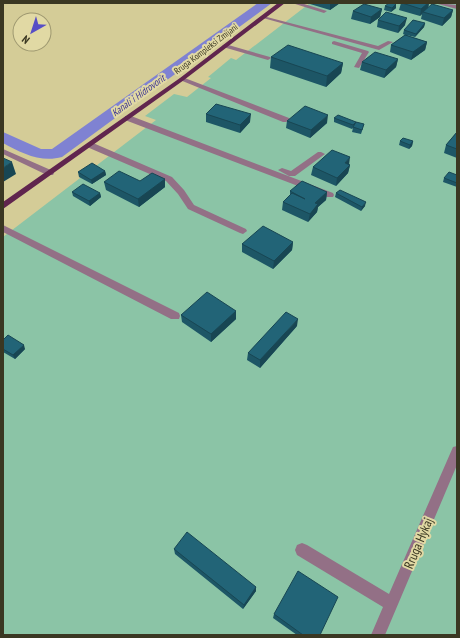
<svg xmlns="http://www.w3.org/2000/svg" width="460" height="638" font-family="'PT Sans Narrow',sans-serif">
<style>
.green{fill:#8bc4a6}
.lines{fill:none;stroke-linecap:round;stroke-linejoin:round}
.canal{fill:#7f82d2;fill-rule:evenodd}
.minor{fill:#937086;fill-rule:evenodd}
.major{fill:#60254e;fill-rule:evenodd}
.wall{fill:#1d5666}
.shaded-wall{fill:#184653}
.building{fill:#226477;stroke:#184653}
.labels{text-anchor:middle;stroke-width:4;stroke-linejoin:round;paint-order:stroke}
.far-street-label{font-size:9px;fill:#3a3722;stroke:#e1d9a4}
.far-water-label{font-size:10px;font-style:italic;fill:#3c3492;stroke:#e1d9a4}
.near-street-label{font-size:13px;fill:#3a3722;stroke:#e1d9a4}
</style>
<rect width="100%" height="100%" fill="#d4cc97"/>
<!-- green -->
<path class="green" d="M310,3H457V635H3V237L156,120L145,116L174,94L187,97L211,78L208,77L231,58L236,60Z"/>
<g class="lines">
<!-- canal -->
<path class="canal" d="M258,3H272L62,157C41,163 21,153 3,143V132L41,149H52Z"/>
<!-- minor -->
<path class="minor" d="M292,3H301L327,11L324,13Z
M437,3L457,5V9L438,4Z
M263,16L378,46L388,41L393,42L379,50L263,18Z
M334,41L368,51L369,52L359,68L354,67L362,53L332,44V42Z
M225,44L270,57L271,58L268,60L223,47L222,46Z
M182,77L289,118L290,120L286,122H283L180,80L179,79Z
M125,116H131L333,193L334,195L333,197H327L125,120Z
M87,143H93L172,177L184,190L194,205L246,229L247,231L243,234L240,233L188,209L178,194L166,181L87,147Z
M3,149L53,171L54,173L53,175H47L3,154Z
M318,152H321L325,154L295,176H289L278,170L282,168L291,171Z
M3,225L179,313L180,316L179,319H171L3,232Z
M457,446V465L385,635H371L383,607L297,555L295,550L297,545L302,543L307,545L389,594L453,447Z"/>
<!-- major -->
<path class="major" d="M278,3H285L184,80L3,209V202L180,78Z"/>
</g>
<!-- wall -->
<path class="wall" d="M310,3H340L330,10L310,4Z
M401,3H429L428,8L453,10L451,17L442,26L421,19L422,14L420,16L399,10Z
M385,6L396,8L391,12L384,10Z
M382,9L380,17L370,24L351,19L353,11Z
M378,20L405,25L398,33L377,27Z
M425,23L424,27L415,37L406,35L427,42L425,50L411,60L390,52L391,45L405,35L403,34L404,30Z
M271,57L343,63L341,73L326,87L270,68Z
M398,59L396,67L384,78L360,70L362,62Z
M206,114L250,122L240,133L206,122Z
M334,118L356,122L363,128L361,134L352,132L353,128L352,129L334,122Z
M287,121L327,123L310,138L286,128Z
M457,132V158L444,153L446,145Z
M400,141H413L412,146L409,149L399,145Z
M349,164L350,165L348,173L336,186L311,175L313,167Z
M105,171L106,175L92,184L79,177L78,172Z
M457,175V187L443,182L444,178Z
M165,179V187L139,207L106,190L104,182L140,181Z
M290,191L327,192L326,200L318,207L317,212L308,222L282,210L283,202L290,195Z
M72,192L100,193L101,197L90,206L73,196Z
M336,193L365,206L361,211L335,197Z
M293,242L292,250L273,269L242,252V244Z
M236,311V319L211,342L182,322L181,315Z
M297,326L260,368L247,360L248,353Z
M3,340L25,349L15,359L3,352Z
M174,549L256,587V591L243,609L175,554Z
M274,614L320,635H297L273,618Z"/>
<!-- shaded-wall -->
<path class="shaded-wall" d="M330,3H340L330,10Z
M428,3H429L428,9L423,12L422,14L420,16L421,9Z
M396,4V8L391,12L392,8Z
M382,9L380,17L370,24L371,17Z
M453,10L451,17L442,26L444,18Z
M407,18L405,25L398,33L399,26Z
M425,23L424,27L415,37L416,34Z
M427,42L425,50L411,60L413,52Z
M398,59L396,67L384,78L386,70Z
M343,63L341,73L326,87L327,76Z
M251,114L250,122L240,133V125Z
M328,115L327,123L310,138L311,130Z
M413,141L412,146L409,149L410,145Z
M350,157L349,165L345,163Z
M12,162L16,174L3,182V168Z
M350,165L348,173L336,186L337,178Z
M105,171L106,175L92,184L91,180Z
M165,179V187L139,207L138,199Z
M327,192L326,200L318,207L317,212L308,222L310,214L315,203Z
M100,193L101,197L90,206L89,201Z
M366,202L365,206L361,211L362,207Z
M293,242L292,250L273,269L274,261Z
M236,311V319L211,342V334Z
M298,319L297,326L260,368V360Z
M24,345L25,349L15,359L13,355Z
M256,587V591L243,609L244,605Z"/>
<!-- building -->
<path class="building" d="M389,3H392L396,4L392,8L385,6Z
M402,3H428L421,9Z
M364,4L382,9L371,17L353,11Z
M432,4L453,10L444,18L423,12Z
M386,12L407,18L399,26L378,20Z
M413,20L425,23L416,34L404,30Z
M405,35L427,42L413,52L391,45Z
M288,45L343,63L327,76L271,57Z
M375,52L398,59L386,70L362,62Z
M216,104L251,114L240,125L206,114Z
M305,106L328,115L311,130L287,121Z
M338,115L356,122L353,125L334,118Z
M356,122L364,124L362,130L353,127Z
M457,132V149L446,145Z
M403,138L413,141L410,145L400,141Z
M332,150L350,157L345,163L350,165L337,178L313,167Z
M3,158L12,162L3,168Z
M92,163L105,171L91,180L78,172Z
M119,171L140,181L152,173L165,179L138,199L104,182Z
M449,172L457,175V183L444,178Z
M302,181L327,192L315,203L318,204L310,214L283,202L292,193L305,199L290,191Z
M83,184L100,193L89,201L72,192Z
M340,190L366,202L362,207L336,193Z
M263,226L293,242L274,261L242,244Z
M207,292L236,311L211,334L181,315Z
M286,312L298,319L260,360L248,353Z
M8,335L24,345L13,355L3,349V340Z
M187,532L256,587L244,605L174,549Z
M298,571L338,597L320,635H303L274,614Z"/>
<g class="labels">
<!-- far-street labels -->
<g class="far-street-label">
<text transform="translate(206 49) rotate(-37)" y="3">Rruga Kompleksi Zmijani</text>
</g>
<!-- far-water labels -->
<g class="far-water-label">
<text transform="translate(138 95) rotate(-36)" y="4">Kanali i Hidrovorit</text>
</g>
<!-- near-street labels -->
<g class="near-street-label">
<text transform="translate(418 543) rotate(-67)" y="5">Rruga Hykaj</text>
</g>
</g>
<!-- border -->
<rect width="460" height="638" fill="none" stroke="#3a3722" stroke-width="8"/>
<!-- north arrow -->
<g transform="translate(32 32) rotate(219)"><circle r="19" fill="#e1d9a4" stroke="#9e9870"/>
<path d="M0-3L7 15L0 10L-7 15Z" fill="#574ec6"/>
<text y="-6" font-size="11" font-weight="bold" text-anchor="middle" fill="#3a3722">N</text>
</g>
</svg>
